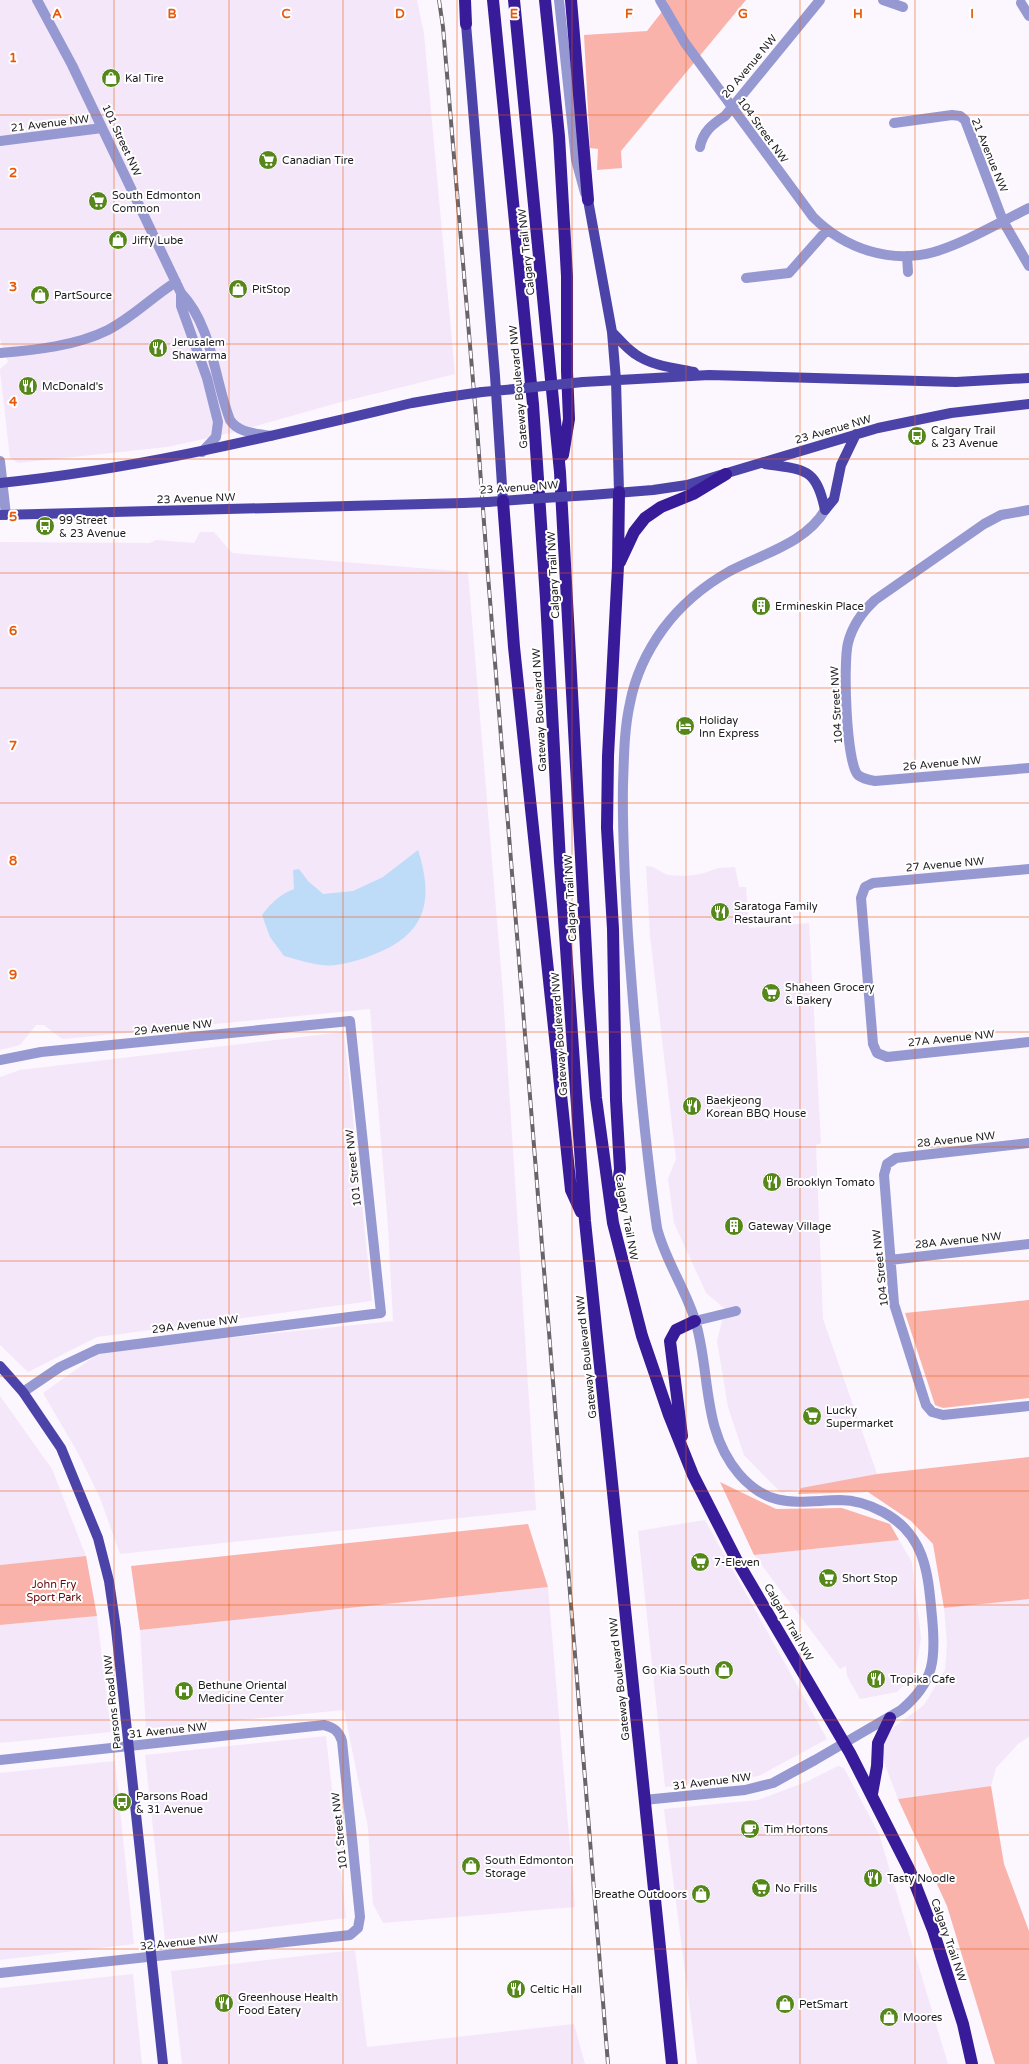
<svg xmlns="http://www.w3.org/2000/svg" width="1029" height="2064" font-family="'Varela Round',sans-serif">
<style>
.built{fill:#f4e7f9}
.green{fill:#f9b3ab}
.water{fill:#bedcf8}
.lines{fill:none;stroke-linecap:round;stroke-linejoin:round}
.minor{stroke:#9698d1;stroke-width:10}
.major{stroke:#4c43a9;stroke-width:10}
.highway{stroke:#371b98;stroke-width:12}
.rail-casing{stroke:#68646a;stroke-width:4}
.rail{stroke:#fff;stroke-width:2.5;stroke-dasharray:8;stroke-linecap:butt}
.major-bridge{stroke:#4c43a9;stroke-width:10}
.grid{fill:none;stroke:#e8590c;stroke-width:1;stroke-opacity:0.55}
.labels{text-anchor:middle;stroke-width:4;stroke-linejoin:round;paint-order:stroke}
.street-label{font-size:11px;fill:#1e1b1f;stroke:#fff}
.poi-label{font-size:11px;fill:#1e1b1f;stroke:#fff;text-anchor:start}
.park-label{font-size:11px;fill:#65080b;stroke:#fff}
.grid-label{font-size:13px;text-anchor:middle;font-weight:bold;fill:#e8590c;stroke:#fff;stroke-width:4;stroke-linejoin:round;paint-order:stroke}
</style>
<rect width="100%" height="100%" fill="#fcf6fe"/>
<!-- built -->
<path class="built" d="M0,0H417L424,34L455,374L341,402L235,432L167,447L18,463L10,458L0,371V369L8,362L0,339Z
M200,532H214L232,553L468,572L503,994L536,1510L120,1554L100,1498L78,1453L43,1393L102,1351L393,1321L388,1226L370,1009L62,1039L44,1025H36L20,1045L0,1050V542L150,543L156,540L194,543Z
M646,866L653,867L667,875L686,876L701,874L719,868L735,867L739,887H746L749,928L809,923L821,1143L816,1145L823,1319L877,1474L781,1493L744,1455L728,1407L717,1341L725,1309L706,1293L674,1223L668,1179L676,1159L650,936Z
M344,1032L372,1301L97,1337L28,1372L0,1345V1077L20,1070Z
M0,1396L52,1469L86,1556L0,1565Z
M705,1520L827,1739L759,1776L665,1787L638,1531Z
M899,1540L912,1562L921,1638L915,1674L897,1692L860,1699L847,1676L846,1666L840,1669L754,1555Z
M548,1587L575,1907L383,1923L373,1904L368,1828L344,1710L146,1729L140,1630Z
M1029,1599V1737L1018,1744L996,1768L991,1786L898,1799L885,1765L882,1751L886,1738L894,1727L924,1705L945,1670L947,1643L944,1608Z
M97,1616L111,1732L0,1743V1625Z
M326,1736L346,1918L165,1940L145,1755Z
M115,1761L134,1944L0,1960V1773Z
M838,1766L844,1768L879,1834L948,2064H697L664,1809L758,1800L806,1782Z
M355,1950L367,2047L574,2024L585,2064H182L171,1971Z
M133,1974L142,2064H0V1988Z"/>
<!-- green -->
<path class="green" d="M666,0H746L621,151L622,168L597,170L598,149L590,148L584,35L647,31L668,4Z
M1029,1300V1398L943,1408L935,1405L905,1313Z
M1029,1457V1599L944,1608L933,1544L911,1521L868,1492L798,1494L801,1488L877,1474Z
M720,1482L776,1509L842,1508L890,1524L899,1540L754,1555Z
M528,1524L548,1587L140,1630L131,1566Z
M86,1556L97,1616L0,1625V1565Z
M991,1786L1004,1864L1029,1931V2064H995L947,1906L898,1799Z"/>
<!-- water -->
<path class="water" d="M418,850C435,903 425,936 370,956C357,961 337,967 322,965C310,964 296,959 284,956L270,937L262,915C272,902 279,895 294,889L293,870L299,869L308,881L323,894L353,891L383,877Z"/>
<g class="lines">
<!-- minor -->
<path class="minor" d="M37,0L72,65L181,293C213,327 214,379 230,420C239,434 257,433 271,436
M559,0L576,160L585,193
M660,0L685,43L813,217C845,249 891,264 934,252C965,243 1000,222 1029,208
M883,0L903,7
M1021,3L1029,16
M894,123L952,115L960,116L965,120L1003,221L1029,266
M0,141L102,128
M700,147C703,131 713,124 725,116L820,0
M907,256L908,272
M746,278L789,273L827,230
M181,293V306L207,378L218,422L216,437L202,452
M0,353C35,350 76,346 108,330C133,317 152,297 176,282
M0,461L6,515
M1029,510L1001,515L984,524L875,600C862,612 852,627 848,643C843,662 846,763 858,775C863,779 869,780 875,781L1029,768
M1029,869L873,883L865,887L861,898L873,1044L877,1053L887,1057L1029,1042
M0,1060L41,1052L350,1021L381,1313L98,1349L60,1367L23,1392
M1029,1143L896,1158L887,1164L884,1175L894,1304L926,1405L932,1412L943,1415L1029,1406
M890,1260L1029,1244
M695,1321L736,1311
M0,1760L324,1725C333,1727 339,1731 342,1741L360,1917L358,1928L350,1935L0,1973
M644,1800L745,1790L773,1783L815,1760L901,1710C935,1682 936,1658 932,1617C928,1574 926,1535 883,1512C870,1505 855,1500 840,1500C798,1501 770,1510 739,1474C701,1430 711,1371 695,1320C685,1288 665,1260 657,1228C643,1131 635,1033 628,935C625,885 622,835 623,785C624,757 624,730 630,703C635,677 647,651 663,629C680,606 705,585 730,571C762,554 806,543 825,510"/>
<!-- major -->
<path class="major" d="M466,24L495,376L503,501
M588,200L612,332L616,380L619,492
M612,332C619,339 626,348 635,354C652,366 674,368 694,372
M583,382L709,375L956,382L1029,378
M482,392L515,389
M765,464C805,470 816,467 825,510
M0,483C140,469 276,435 412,403L447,397
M591,495L653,490L687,485L878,428L951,413L1029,404
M488,502L528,499
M825,510L834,499L841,465L856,434
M0,515L463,503
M0,1366L23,1392L61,1448L98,1538L109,1581L116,1629L163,2064"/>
<!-- highway -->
<path class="highway" d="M465,0L466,24
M493,0L533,404L546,599L560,862L585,1221L672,2064
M514,0L560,472L588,987L596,1098L613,1223L642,1336L669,1415L693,1475L736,1559L850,1753L910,1871L933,1930L963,2024L972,2064
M545,0L559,136L567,276V371L569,419L563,455
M571,0L588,200
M503,501L514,647L571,1190L581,1212
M620,562L634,532L645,518L661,507L693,494L726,474
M615,1206L620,1169L616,1100L613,929L607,828L608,756L618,566L619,492
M682,1436L670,1341L676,1330L695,1321
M872,1794L877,1766L878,1743L890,1718"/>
<!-- rail casing -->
<g class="rail-casing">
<path id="rail" d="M439,0L443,27L477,428L487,563L608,2064"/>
</g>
<!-- rail -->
<use href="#rail" class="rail"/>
<!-- major-bridge -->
<path class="major-bridge" d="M515,389L583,382
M447,397L482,392
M528,499L591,495
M463,503L488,502"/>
</g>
<!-- grid -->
<path class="grid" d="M114,0V2064M229,0V2064M343,0V2064M457,0V2064M572,0V2064M686,0V2064M800,0V2064M915,0V2064M0,115H1029M0,229H1029M0,344H1029M0,459H1029M0,573H1029M0,688H1029M0,803H1029M0,917H1029M0,1032H1029M0,1147H1029M0,1261H1029M0,1376H1029M0,1491H1029M0,1605H1029M0,1720H1029M0,1835H1029M0,1949H1029"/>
<!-- icons -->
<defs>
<g id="shop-disc" transform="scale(1)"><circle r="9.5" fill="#56871a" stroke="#fff"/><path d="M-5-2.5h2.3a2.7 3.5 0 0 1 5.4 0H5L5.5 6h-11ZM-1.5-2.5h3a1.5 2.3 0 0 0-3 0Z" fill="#fff"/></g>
<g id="supermarket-disc" transform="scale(1)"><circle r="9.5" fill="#56871a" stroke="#fff"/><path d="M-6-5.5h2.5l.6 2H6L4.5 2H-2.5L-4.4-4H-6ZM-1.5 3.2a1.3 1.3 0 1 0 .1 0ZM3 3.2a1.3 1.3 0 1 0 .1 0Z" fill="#fff"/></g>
<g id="restaurant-disc" transform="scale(1)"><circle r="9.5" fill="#56871a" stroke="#fff"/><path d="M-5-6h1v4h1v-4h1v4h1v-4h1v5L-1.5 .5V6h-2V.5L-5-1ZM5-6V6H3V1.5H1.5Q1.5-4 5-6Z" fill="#fff"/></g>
<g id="bus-disc" transform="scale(1)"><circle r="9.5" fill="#56871a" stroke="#fff"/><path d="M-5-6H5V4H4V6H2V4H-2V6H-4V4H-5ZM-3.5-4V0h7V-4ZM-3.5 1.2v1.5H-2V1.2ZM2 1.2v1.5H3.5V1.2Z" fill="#fff"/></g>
<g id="building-disc" transform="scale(1)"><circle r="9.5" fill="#56871a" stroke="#fff"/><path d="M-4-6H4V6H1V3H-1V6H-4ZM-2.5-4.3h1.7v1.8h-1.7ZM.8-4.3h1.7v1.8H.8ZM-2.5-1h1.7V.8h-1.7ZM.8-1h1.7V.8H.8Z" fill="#fff"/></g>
<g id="hotel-disc" transform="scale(1)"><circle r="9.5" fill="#56871a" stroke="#fff"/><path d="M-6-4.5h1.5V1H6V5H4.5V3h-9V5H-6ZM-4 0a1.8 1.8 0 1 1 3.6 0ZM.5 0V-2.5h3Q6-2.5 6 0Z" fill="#fff"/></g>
<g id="hospital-disc" transform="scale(1)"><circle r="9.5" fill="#56871a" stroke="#fff"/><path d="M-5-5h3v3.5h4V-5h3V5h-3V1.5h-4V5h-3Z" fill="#fff"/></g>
<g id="cafe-disc" transform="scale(1)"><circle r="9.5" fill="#56871a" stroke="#fff"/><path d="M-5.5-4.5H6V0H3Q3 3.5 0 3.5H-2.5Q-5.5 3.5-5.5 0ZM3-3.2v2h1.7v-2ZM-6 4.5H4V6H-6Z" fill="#fff"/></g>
</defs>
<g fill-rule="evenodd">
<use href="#shop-disc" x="111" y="78"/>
<use href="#supermarket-disc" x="268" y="160"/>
<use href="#supermarket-disc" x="98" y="201"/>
<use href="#shop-disc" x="118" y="240"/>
<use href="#shop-disc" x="238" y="289"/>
<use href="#shop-disc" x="40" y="295"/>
<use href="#restaurant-disc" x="158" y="348"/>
<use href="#restaurant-disc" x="28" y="386"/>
<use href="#bus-disc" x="917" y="436"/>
<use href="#bus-disc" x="45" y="526"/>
<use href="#building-disc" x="761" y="606"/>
<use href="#hotel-disc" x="685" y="726"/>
<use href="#restaurant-disc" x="720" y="912"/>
<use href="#supermarket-disc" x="771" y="993"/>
<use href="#restaurant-disc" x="692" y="1106"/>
<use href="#restaurant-disc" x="772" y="1182"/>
<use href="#building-disc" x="734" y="1226"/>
<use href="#supermarket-disc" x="812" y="1416"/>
<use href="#supermarket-disc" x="700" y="1562"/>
<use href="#supermarket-disc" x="828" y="1578"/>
<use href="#shop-disc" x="724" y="1670"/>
<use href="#restaurant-disc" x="876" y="1679"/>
<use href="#hospital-disc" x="184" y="1691"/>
<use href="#bus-disc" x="122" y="1802"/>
<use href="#cafe-disc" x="750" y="1829"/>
<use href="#shop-disc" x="471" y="1866"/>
<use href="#restaurant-disc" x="873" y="1878"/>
<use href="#supermarket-disc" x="761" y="1888"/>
<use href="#shop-disc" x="701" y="1894"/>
<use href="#restaurant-disc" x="516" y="1989"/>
<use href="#restaurant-disc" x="224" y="2003"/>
<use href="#shop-disc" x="785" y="2004"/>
<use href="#shop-disc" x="889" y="2017"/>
</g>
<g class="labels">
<!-- street labels -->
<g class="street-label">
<text transform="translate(749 66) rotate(-50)" y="4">20 Avenue NW</text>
<text transform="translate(50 123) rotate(-7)" y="4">21 Avenue NW</text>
<text transform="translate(763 130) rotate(54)" y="4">104 Street NW</text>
<text transform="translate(122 140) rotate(65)" y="4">101 Street NW</text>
<text transform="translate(990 155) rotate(68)" y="4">21 Avenue NW</text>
<text transform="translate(526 252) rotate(-96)" y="4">Calgary Trail NW</text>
<text transform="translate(518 387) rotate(-95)" y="4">Gateway Boulevard NW</text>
<text transform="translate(833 429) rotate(-16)" y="4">23 Avenue NW</text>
<text transform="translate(519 487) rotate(-4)" y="4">23 Avenue NW</text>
<text transform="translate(196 498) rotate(-2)" y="4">23 Avenue NW</text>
<text transform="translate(553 575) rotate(-93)" y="4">Calgary Trail NW</text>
<text transform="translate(836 705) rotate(-93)" y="4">104 Street NW</text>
<text transform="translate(539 710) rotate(-93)" y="4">Gateway Boulevard NW</text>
<text transform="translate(942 763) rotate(-5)" y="4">26 Avenue NW</text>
<text transform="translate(945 864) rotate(-5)" y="4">27 Avenue NW</text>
<text transform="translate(570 898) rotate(-93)" y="4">Calgary Trail NW</text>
<text transform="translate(173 1027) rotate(-6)" y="4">29 Avenue NW</text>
<text transform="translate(559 1034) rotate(-94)" y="4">Gateway Boulevard NW</text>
<text transform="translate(951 1038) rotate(-6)" y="4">27A Avenue NW</text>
<text transform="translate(956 1139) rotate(-6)" y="4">28 Avenue NW</text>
<text transform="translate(353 1168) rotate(-96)" y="4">101 Street NW</text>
<text transform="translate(627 1217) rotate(80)" y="4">Calgary Trail NW</text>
<text transform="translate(958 1240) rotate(-6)" y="4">28A Avenue NW</text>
<text transform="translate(880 1268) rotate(-96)" y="4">104 Street NW</text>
<text transform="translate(195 1324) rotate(-7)" y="4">29A Avenue NW</text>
<text transform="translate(586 1357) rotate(-96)" y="4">Gateway Boulevard NW</text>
<text transform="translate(789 1622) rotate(60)" y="4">Calgary Trail NW</text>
<text transform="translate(619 1679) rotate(-96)" y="4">Gateway Boulevard NW</text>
<text transform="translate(112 1702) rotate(-96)" y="4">Parsons Road NW</text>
<text transform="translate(168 1730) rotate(-6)" y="4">31 Avenue NW</text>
<text transform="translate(712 1781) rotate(-7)" y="4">31 Avenue NW</text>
<text transform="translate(339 1831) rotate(-96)" y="4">101 Street NW</text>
<text transform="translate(949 1940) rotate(71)" y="4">Calgary Trail NW</text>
<text transform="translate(179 1942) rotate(-6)" y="4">32 Avenue NW</text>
</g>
<!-- poi labels -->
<g class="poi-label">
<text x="125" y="82">Kal Tire</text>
<text x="282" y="164">Canadian Tire</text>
<text x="112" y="199">South Edmonton<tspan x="112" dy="13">Common</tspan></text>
<text x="132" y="244">Jiffy Lube</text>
<text x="252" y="293">PitStop</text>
<text x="54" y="299">PartSource</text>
<text x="172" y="346">Jerusalem<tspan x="172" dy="13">Shawarma</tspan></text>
<text x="42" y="390">McDonald's</text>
<text x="931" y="434">Calgary Trail<tspan x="931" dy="13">&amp; 23 Avenue</tspan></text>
<text x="59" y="524">99 Street<tspan x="59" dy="13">&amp; 23 Avenue</tspan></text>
<text x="775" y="610">Ermineskin Place</text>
<text x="699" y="724">Holiday<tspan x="699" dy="13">Inn Express</tspan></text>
<text x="734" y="910">Saratoga Family<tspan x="734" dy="13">Restaurant</tspan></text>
<text x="785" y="991">Shaheen Grocery<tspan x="785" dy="13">&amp; Bakery</tspan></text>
<text x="706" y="1104">Baekjeong<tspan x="706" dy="13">Korean BBQ House</tspan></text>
<text x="786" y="1186">Brooklyn Tomato</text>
<text x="748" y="1230">Gateway Village</text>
<text x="826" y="1414">Lucky<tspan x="826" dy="13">Supermarket</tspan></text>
<text x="714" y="1566">7-Eleven</text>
<text x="842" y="1582">Short Stop</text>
<text x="710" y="1674" text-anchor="end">Go Kia South</text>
<text x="890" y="1683">Tropika Cafe</text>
<text x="198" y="1689">Bethune Oriental<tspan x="198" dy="13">Medicine Center</tspan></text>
<text x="136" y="1800">Parsons Road<tspan x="136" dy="13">&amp; 31 Avenue</tspan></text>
<text x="764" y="1833">Tim Hortons</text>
<text x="485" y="1864">South Edmonton<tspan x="485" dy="13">Storage</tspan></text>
<text x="887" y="1882">Tasty Noodle</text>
<text x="775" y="1892">No Frills</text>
<text x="687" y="1898" text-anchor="end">Breathe Outdoors</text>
<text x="530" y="1993">Celtic Hall</text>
<text x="238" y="2001">Greenhouse Health<tspan x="238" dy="13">Food Eatery</tspan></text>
<text x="799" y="2008">PetSmart</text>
<text x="903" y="2021">Moores</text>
</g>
<!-- park labels -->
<g class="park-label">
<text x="54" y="1588">John Fry<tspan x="54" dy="13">Sport Park</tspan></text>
</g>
</g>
<g class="grid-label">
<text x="57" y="18">A</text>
<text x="172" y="18">B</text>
<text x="286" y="18">C</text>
<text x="400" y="18">D</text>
<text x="514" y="18">E</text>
<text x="629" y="18">F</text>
<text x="743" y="18">G</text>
<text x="858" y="18">H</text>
<text x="972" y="18">I</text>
<text x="13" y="62">1</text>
<text x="13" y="177">2</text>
<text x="13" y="291">3</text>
<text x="13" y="406">4</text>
<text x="13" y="521">5</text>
<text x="13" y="635">6</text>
<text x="13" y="750">7</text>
<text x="13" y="865">8</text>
<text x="13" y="979">9</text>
</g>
</svg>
